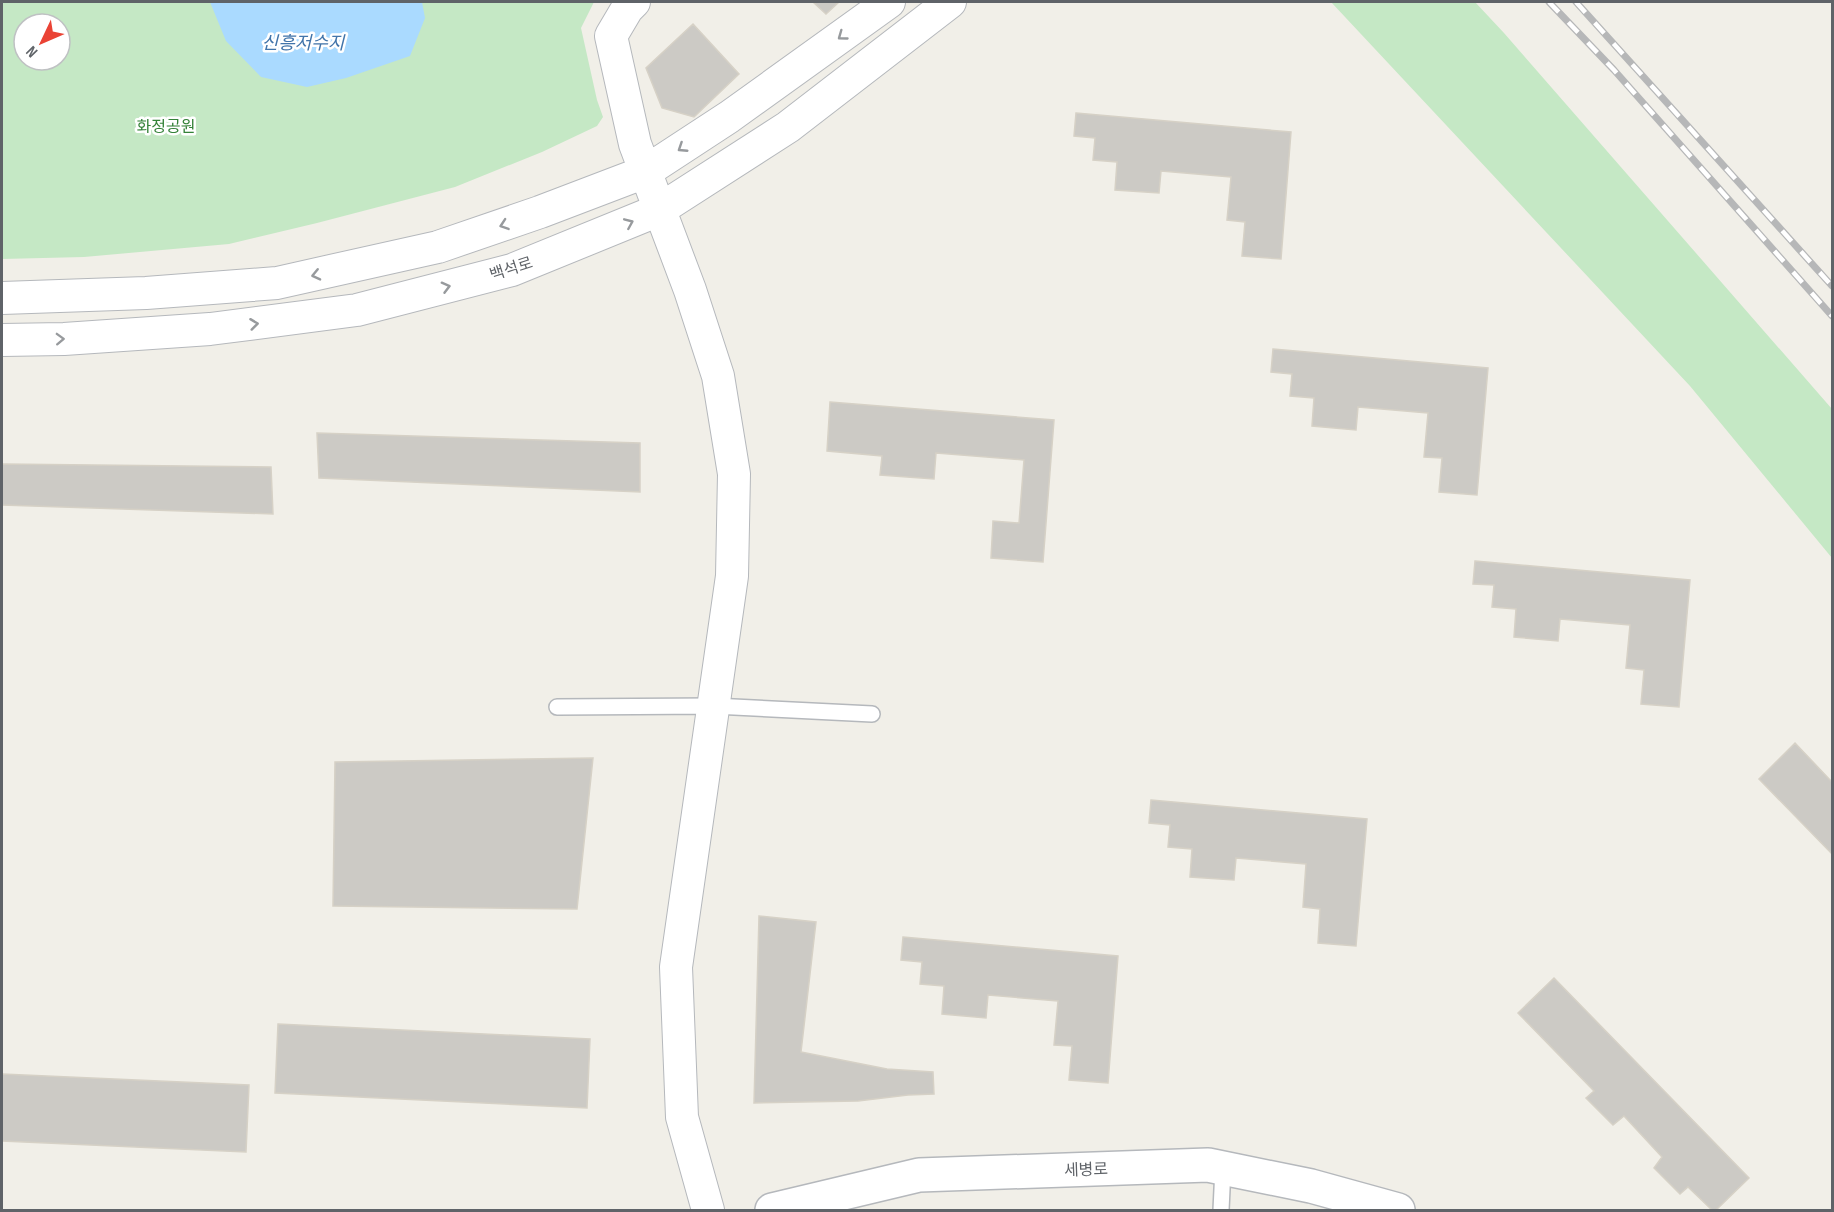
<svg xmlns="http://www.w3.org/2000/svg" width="1834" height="1212" font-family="'Sofia Sans Condensed','Noto Sans KR',sans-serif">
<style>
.green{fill:#c5e8c5;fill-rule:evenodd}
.water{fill:#aadaff}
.building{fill:#cccac5;stroke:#d6d1c6;stroke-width:1.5}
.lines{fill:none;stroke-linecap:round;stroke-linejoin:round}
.service-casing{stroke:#b5b8bc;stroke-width:18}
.minor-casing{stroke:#b5b8bc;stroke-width:34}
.tertiary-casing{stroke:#b5b8bc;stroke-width:36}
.service{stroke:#fff;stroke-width:15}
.minor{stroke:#fff;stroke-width:32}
.tertiary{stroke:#fff;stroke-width:33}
.rail-casing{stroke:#b6b7b8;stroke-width:7}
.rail{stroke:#fff;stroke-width:4.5;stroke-dasharray:14;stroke-linecap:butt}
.oneway{stroke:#979a9d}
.labels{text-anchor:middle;stroke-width:5;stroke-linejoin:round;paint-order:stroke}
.park-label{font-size:16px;fill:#348238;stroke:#fff}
.street-label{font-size:16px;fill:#5f6368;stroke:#fff}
.water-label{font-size:18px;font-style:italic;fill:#4174aa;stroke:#fff}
</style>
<rect width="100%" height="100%" fill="#f1efe8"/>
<!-- green -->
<path class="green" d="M2,2H594L581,28L597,100L603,117L597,126L542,152L455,187L317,223L229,244L84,257L2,259ZM24,24H60V60H24Z
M1331,2H1475L1504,33L1832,409V558L1690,386Z"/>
<!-- water -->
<path class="water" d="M210,2H422L425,18L410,56L346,78L307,87L261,77L226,41Z"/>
<!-- building -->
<path class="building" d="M813,2H839L826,14Z
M693,24L739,74L694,117L662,108L646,68Z
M1076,113L1291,132L1281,259L1242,256L1245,222L1227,220L1231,177L1161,171L1159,193L1115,190L1117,162L1093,160L1095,138L1074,136Z
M1273,349L1488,368L1477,495L1439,492L1442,458L1424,457L1428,413L1358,407L1356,430L1312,426L1314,398L1290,396L1292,374L1271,372Z
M830,402L1054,420L1043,562L991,558L993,521L1019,523L1024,460L936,453L934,479L880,475L882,456L827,451Z
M317,433L640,443V492L319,478Z
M2,464L271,467L273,514L2,505Z
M1475,561L1690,580L1679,707L1641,704L1644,670L1626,668L1630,625L1560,619L1558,641L1514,637L1516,609L1492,607L1494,585L1473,584Z
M1795,743L1832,782V854L1759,779Z
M593,758L577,909L333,906L335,762Z
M1151,800L1367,819L1356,946L1318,943L1320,909L1303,907L1306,864L1236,858L1234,880L1190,877L1192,849L1168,847L1170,825L1149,823Z
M759,916L816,922L801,1052L887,1069L933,1072L934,1094L908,1095L858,1101L754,1103Z
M903,937L1118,956L1108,1083L1069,1080L1072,1046L1054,1045L1058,1001L988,995L986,1018L942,1014L944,986L920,984L922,962L901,960Z
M1554,978L1749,1178L1716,1210H1712L1688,1187L1680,1194L1654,1168L1662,1157L1624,1116L1613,1125L1586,1098L1594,1091L1518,1013Z
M278,1024L590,1039L587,1108L275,1093Z
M2,1074L249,1085L246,1152L2,1141Z"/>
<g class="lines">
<!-- service casing -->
<g class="service-casing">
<path id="service" d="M557,707L714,706L872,714
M1221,1210L1223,1168"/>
</g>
<!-- minor casing -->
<g class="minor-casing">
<path id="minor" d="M634,2L627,9L611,36L635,144L690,290L718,376L734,474L732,576L676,967L682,1117L708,1210
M2,298L146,293L277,283L438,247L540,212L645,172L729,117L889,2
M2,340L64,339L210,329L357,310L512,270L659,210L788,127L950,2"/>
</g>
<!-- tertiary casing -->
<g class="tertiary-casing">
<path id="tertiary" d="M772,1210L919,1175L1208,1165L1311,1186L1398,1210"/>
</g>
<!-- service -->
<use href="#service" class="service"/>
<!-- minor -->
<use href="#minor" class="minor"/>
<!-- tertiary -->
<use href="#tertiary" class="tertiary"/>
<!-- rail casing -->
<g class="rail-casing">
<path id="rail" d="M1549,2L1614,70L1832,316
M1576,2L1832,286"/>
</g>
<!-- rail -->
<use href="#rail" class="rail"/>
</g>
<!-- one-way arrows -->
<defs><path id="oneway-chevron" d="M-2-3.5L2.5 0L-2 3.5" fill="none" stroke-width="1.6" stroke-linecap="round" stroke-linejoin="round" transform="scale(1.5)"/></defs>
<g class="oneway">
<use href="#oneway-chevron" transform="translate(842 36) rotate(144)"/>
<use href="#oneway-chevron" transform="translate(682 148) rotate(147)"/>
<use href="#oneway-chevron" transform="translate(629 223) rotate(-23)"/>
<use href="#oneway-chevron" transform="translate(504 225) rotate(161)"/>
<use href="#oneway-chevron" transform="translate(316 275) rotate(167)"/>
<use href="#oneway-chevron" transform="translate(446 287) rotate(-15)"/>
<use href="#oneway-chevron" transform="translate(254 324) rotate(-7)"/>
<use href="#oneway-chevron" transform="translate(60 339) rotate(-2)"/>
</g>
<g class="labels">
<!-- park labels -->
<g class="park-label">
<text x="166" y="132">화정공원</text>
</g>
<!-- street labels -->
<g class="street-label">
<text transform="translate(511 268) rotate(-18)" y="6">백석로</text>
<text transform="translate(1086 1169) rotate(-2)" y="6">세병로</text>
</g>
<!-- water labels -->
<g class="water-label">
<text x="303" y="49">신흥저수지</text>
</g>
</g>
<!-- border -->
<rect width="1834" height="1212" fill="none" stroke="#5f6368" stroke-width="6"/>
<!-- north arrow -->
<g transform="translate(42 42) rotate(226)"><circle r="28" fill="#ffffff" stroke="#bfc1c3" stroke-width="1.5"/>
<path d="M0-4.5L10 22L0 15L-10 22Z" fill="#ea4335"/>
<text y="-9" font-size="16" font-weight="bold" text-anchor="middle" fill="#5f6368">N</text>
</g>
</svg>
